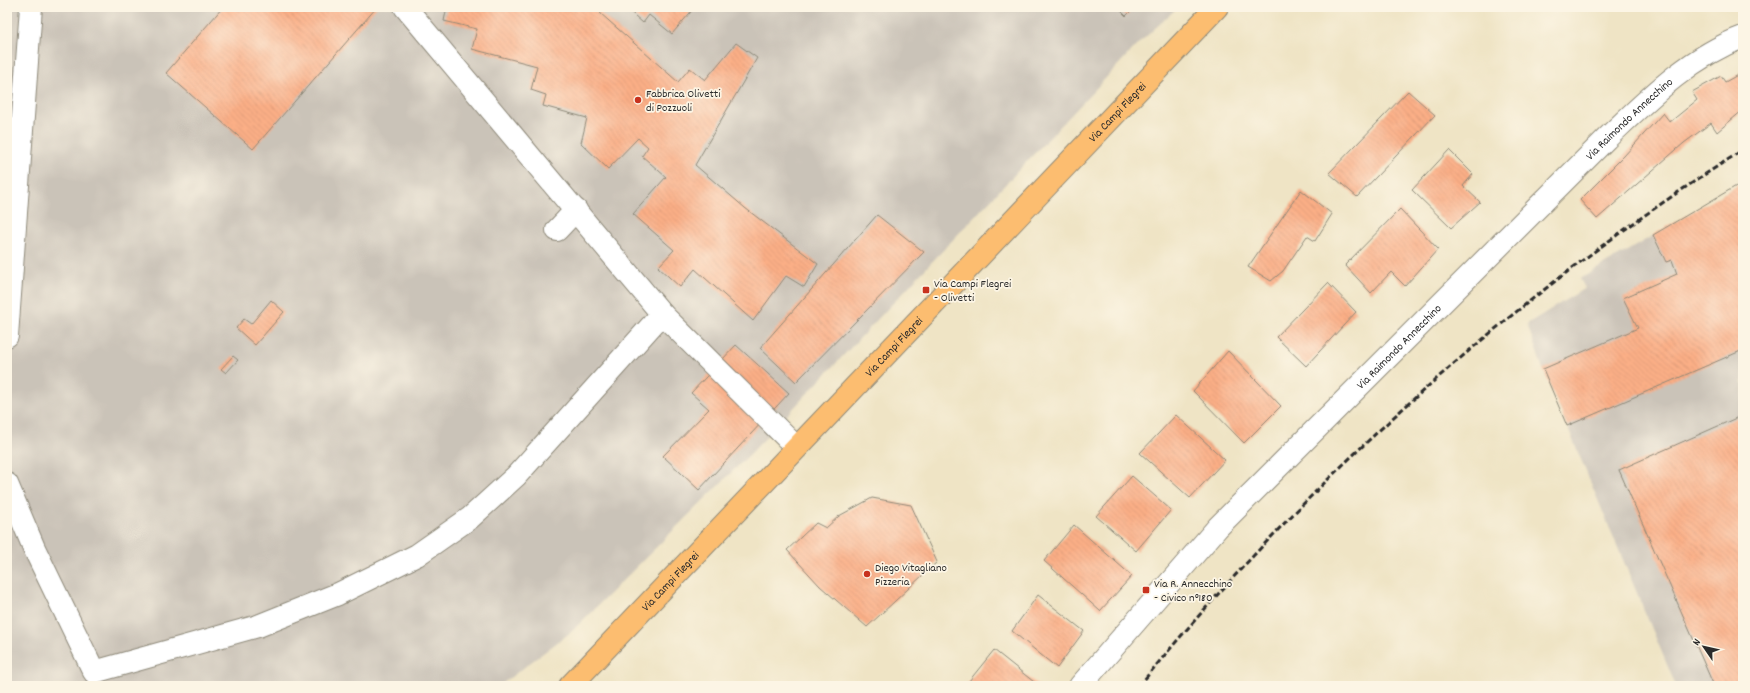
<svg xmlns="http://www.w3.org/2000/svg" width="1750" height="693" font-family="Dekko,sans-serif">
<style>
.industrial{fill:#cac3b8}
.building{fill:url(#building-back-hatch)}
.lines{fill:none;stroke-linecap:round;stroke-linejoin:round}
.minor-casing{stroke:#8d8878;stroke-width:24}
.major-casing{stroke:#8d8878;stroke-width:24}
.minor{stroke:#fff;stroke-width:22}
.major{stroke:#fcbd6f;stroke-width:22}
.rail{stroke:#2b2b2b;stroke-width:3;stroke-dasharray:6 3;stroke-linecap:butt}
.poi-dot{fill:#c8321e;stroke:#fcf5e5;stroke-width:1.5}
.labels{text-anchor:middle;stroke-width:3.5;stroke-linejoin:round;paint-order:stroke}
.poi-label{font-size:12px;fill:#2b2b2b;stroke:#fcf5e5;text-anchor:start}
.street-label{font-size:12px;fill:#2b2b2b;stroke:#fcf5e5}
</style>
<defs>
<pattern id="building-back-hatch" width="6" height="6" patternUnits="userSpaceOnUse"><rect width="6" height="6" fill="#fbaf86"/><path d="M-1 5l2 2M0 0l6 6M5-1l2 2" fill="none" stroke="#d79774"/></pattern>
</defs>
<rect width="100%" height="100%" fill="#fcf5e5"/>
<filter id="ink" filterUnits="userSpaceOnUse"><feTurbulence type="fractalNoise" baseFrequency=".025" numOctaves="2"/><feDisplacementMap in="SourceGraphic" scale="8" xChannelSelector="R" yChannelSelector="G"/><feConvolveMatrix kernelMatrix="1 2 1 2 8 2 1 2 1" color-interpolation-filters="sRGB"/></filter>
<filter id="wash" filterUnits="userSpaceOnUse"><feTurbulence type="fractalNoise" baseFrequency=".012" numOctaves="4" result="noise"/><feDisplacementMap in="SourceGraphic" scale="16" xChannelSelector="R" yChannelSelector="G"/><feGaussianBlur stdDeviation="0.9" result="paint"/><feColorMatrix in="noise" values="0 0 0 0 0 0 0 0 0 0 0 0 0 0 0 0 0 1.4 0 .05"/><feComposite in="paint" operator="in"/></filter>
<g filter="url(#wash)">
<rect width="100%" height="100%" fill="#efe4c5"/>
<!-- industrial -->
<path class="industrial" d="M7,7H1178L1138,44L753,451L571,632L499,686H7Z
M1743,182V686H1676L1543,369L1527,324L1585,288L1580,279Z"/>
<g id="blocks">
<!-- building -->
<path class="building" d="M223,7H377L253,149L166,73Z
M447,7H606L600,13L678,82L690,68L705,80L736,43L757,58L695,165L745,208L818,264L804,287L786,276L753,321L695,269L680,287L658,267L674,250L633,214L666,177L642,156L648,147L638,138L608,169L581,143L587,118L543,106L546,95L531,90L537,66L472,49L477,29L444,21Z
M625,7H695L672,34L649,15L643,23Z
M1117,7H1135L1126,16Z
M1743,72V110L1717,132L1711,123L1684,143L1597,219L1580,200L1624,156L1663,113L1670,122L1697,100L1692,92L1721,76L1725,82Z
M1408,91L1435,115L1357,197L1329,173Z
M1449,150L1473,174L1463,186L1480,202L1451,228L1412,190Z
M1743,182V350L1567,426L1543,369L1638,328L1623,298L1677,274L1672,260L1666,262L1653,235Z
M1301,190L1332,214L1315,241L1307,236L1283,271L1271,281L1248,267Z
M1400,209L1438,249L1405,286L1391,272L1371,293L1345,265Z
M877,215L924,252L796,382L760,348Z
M1328,283L1356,312L1306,366L1276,337Z
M271,300L284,312L255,345L236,328L244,319L251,324Z
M736,345L789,393L699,490L663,456L709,409L691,393Z
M1228,351L1281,406L1244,443L1193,391Z
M233,356L238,360L226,373L221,369Z
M1176,415L1225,460L1190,498L1140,453Z
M1743,415V686H1714L1619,470Z
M1132,476L1171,510L1136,551L1096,516Z
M872,498L911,505L937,562L867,627L820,586L787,550L816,523L826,528L839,516Z
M1074,525L1132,576L1100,611L1044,561Z
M1038,595L1084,631L1057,668L1012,631Z
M994,650L1039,686H965Z"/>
</g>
</g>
<g filter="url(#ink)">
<use href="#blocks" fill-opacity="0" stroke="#8d8878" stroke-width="1"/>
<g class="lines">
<!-- minor casing -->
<g class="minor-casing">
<g id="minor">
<path d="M405,7L662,314L796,447"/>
<path d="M557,230L576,210"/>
<path d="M7,336L31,7"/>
<path d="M7,484L34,548L94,672L258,626L338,594L417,555L470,518L516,476L662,314"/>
<path id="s1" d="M1080,686L1218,527L1606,139C1647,100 1689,57 1743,37"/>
</g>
</g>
<!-- major casing -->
<g class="major-casing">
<g id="major">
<path id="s2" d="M570,686L1217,7"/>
</g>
</g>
<!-- minor -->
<use href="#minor" class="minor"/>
<!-- major -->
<use href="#major" class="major"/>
<!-- rail -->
<path class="rail" d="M1139,686C1310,478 1514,294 1743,150"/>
</g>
</g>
<!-- markers -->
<g class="poi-dot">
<circle cx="638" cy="100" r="4"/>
<rect x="922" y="286" width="8" height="8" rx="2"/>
<circle cx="867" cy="574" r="4"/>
<rect x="1142" y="586" width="8" height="8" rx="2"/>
</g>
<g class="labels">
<!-- poi labels -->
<g class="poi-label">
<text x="646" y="97">Fabbrica Olivetti<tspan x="646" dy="14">di Pozzuoli</tspan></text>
<text x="934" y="287">Via Campi Flegrei<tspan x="934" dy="14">- Olivetti</tspan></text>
<text x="875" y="571">Diego Vitagliano<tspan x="875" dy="14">Pizzeria</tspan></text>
<text x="1154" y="587">Via R. Annecchino<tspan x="1154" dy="14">- Civico n°180</tspan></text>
</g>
<!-- street labels -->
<g class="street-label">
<text dy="4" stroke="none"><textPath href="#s2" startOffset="793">Via Campi Flegrei</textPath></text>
<text dy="4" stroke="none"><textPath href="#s1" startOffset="790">Via Raimondo Annecchino</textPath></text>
<text dy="4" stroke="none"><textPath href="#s2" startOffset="469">Via Campi Flegrei</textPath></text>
<text dy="4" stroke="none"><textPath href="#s1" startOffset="466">Via Raimondo Annecchino</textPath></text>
<text dy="4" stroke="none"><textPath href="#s2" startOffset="145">Via Campi Flegrei</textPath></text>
</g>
</g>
<!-- margin -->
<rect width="1750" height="693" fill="none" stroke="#fcf5e5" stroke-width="24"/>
<!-- north arrow -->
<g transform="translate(1704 647) rotate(304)" stroke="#fcf5e5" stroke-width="3" paint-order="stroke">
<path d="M0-3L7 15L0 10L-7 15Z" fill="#2b2b2b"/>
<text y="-6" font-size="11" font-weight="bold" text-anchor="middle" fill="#2b2b2b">N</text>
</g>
</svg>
